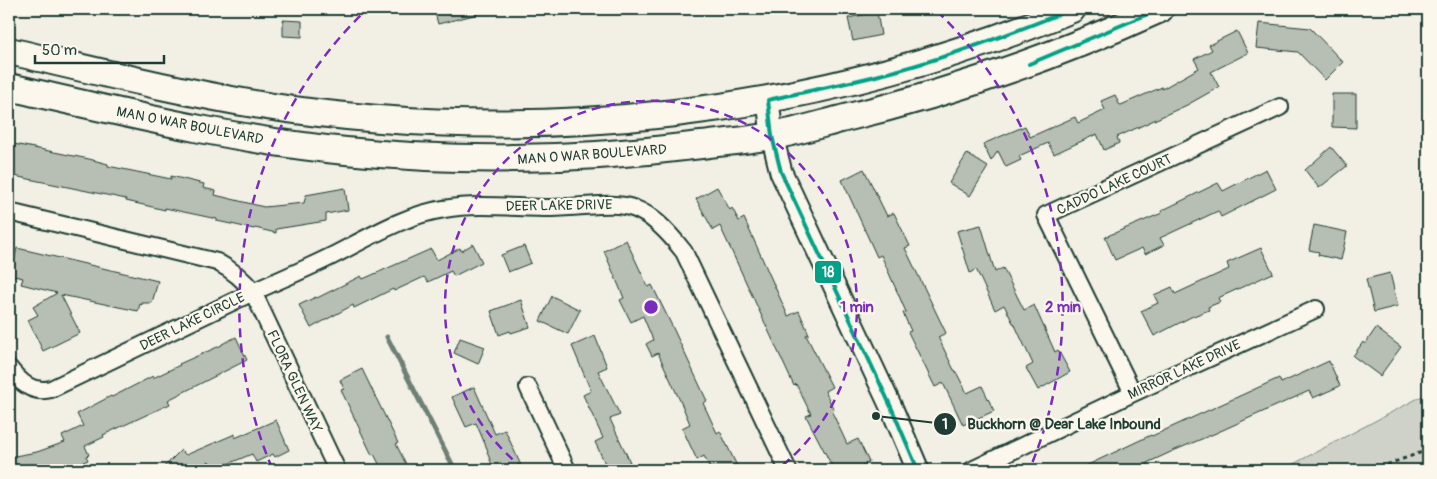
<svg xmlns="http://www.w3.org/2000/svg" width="1437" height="479" font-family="Pangolin,sans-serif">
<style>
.green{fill:#cfd2c8;stroke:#77887e}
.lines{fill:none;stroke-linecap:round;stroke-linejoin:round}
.stream{stroke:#6e7f75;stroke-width:5}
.building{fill:#b7beb3;stroke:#1f3d34}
.minor-casing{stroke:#1f3d34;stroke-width:20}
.tertiary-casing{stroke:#1f3d34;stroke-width:25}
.primary-casing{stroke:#1f3d34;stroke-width:30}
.path{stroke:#1f3d34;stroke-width:3;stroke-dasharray:4 4;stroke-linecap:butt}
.minor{stroke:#fbf7ec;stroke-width:16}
.tertiary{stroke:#fbf7ec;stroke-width:21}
.primary{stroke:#fbf7ec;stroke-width:26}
.bus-1-casing{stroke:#fbf7ec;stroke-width:8}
.bus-1{stroke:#00a186;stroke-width:4}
.ring{fill:none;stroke:#7b2cbf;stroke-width:2.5;stroke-dasharray:9 6}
.labels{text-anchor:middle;stroke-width:4.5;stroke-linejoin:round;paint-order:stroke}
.street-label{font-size:14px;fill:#1f3d34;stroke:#fbf7ec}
.centre{fill:#7b2cbf;stroke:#fbf7ec;stroke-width:2.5}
.ring-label{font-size:15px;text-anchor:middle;font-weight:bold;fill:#7b2cbf;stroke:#fbf7ec;stroke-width:4.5;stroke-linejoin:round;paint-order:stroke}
.leader{fill:none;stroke:#1f3d34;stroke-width:2}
.callout-dot{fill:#1f3d34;stroke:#fbf7ec;stroke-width:2}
.mark-label{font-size:15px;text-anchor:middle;font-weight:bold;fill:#fff}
.callout-label{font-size:15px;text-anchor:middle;font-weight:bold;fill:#1f3d34;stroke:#fbf7ec;stroke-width:4.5;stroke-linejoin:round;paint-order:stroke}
.line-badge{stroke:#fbf7ec;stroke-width:2}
.badge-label{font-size:14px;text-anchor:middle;font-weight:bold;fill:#fff}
</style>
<rect width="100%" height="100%" fill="#f2f0e5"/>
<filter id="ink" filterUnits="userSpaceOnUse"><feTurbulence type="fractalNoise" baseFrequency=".02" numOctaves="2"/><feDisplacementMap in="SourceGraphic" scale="10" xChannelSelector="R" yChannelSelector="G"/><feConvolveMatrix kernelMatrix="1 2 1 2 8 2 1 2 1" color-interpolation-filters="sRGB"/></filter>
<g filter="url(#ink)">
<!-- green -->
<path class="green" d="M1428,393V470H1282Z"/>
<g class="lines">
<!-- stream -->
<path class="stream" d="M387,337L455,470"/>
</g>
<!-- building -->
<path class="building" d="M434,9H477L478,14L438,24Z
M877,12L881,35L853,41L848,18Z
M283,20L302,21V37L283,36Z
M1259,23L1310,28L1343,62L1325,80L1298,52L1256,48Z
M1237,31L1248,53L1211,72L1219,87L1187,105L1117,137L1119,143L1104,150L1097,134L1054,154L1048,143L1019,156L1021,160L1006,167L998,151L991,161L983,144L1025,126L1030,137L1075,117L1078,123L1105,110L1101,101L1115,95L1119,104L1121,105L1162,87V89L1199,68L1194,59L1212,50L1209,45Z
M1332,94H1356V128L1332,127Z
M9,143L89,159L108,164V166L171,179V176L204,184L203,188L216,191L215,195L264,207L304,203L306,195L345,188L348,210L326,214V221L276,229V233L255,228L254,229L217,221V219L165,208V210L148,206L126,201V199L14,176L15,173L9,172Z
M1331,147L1347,166L1319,188L1305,170Z
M967,154L988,167L970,196L949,183Z
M864,169L887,216L894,213L910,246L905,248L946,333L938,337L954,370H955L967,393L982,386L994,411L963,425L943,383L935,387L908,332L911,331L903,313L906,312L881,255L877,257L842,180Z
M1266,169L1276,189L1221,217L1218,211L1160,238L1164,245L1145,254L1142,248L1115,260L1105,237L1162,213L1161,211L1218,183L1223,191Z
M717,187L730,210L732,208L739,221L744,218L788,316L799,311L809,334L806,335L832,387L825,391L834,410L832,412L847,444L858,439L869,462L852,470H834L806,416L811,414L796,384L794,386L720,226L713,230L696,199Z
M981,225L995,272L1003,268L1024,310L1034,305L1055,352L1058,350L1070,372L1038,390L1026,368L1033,364L1014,323H1013L1004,305L995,310L976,269L970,273L957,231Z
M1314,225L1347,232L1341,260L1318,255L1319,252L1309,250Z
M626,240L648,287L652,285L673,328L707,401L703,403L717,433L720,431L739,470H711L704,456L697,460L682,428L690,424L682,405L658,353L652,356L646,344L653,340L643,316L631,322L620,300L624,298L604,251Z
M473,244L482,262L454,276L451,271L428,282L424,277L394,291L393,289L354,308L353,305L311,328L299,305L316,297L317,298L361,276L363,279L431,249L437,260L460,248L461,251Z
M524,246L531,263L508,272L501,255Z
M17,248L158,281L152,303H142V305L140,304L138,311L61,295L80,333L43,351L28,320L38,315L33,307L57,293L21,284L23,278L11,275Z
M1261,248L1273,273L1218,298L1220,302L1208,307L1209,310L1191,317L1154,336L1141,311L1158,303L1154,295L1172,287L1175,294L1229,269L1227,263Z
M1390,273L1398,306L1374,312L1366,279Z
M552,296L580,310L568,334L540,321Z
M521,300L530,327L511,333L510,331L499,335L491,311Z
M1376,328L1401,347L1380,376L1353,356L1363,342L1365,344Z
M595,336L607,367L598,371L620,415L610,419L630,462L613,470H608L595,442L603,438L583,395L591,391L572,346Z
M236,337L247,360L168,400L170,404L103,435L104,437L85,446L89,455L86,456L88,460L65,470H9V457L37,452L65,442L62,436L83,426L77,414L111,396L112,397L153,376V378L180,365L179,364L222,345V344Z
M460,338L485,347L478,364L454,353Z
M1329,361L1340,386L1313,398L1309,391L1216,433L1173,451L1147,463L1151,470H1077L1151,435L1152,436L1279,378L1281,383Z
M362,369L398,443L396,444L409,470H382L374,454L372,455L341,390L344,389L340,380Z
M474,387L495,434L505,430L523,470H494L487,452L488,451L476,423L466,427L452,397Z
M276,420L289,450L275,457L273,454L256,462L252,454L213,470L209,461L199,470H161L181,450L186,455L235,434V438Z"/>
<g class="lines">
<!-- minor casing -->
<g class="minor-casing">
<path id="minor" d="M9,212L217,262C232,270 243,278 253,292L51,389C32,394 20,382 9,368
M528,387L567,470
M1133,393L1046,215L1280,107
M337,470L253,292C279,280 306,269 332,256C368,238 404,215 444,209C479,203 515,208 551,208C619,206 636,190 684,252L788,470
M972,470L1133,393L1316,309"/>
</g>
<!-- tertiary casing -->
<g class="tertiary-casing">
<path id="tertiary" d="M768,100L772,136L781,172L892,409L918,470"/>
</g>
<!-- primary casing -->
<g class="primary-casing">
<path id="primary" d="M9,51C92,70 175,91 260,105C534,148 816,116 1072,9
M9,87C120,112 232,140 346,151C465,163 583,160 701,145C725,142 749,140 772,136C795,132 818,125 841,119C951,93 1057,56 1160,9"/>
</g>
<!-- path -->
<path class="path" d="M1372,470L1428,450"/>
<!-- minor -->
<use href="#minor" class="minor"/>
<!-- tertiary -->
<use href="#tertiary" class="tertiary"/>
<!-- primary -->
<use href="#primary" class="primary"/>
<!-- bus-1 casing -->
<g class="bus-1-casing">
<path id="bus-1" d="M1029,64L1160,9
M918,470L892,409L781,172L772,136L768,100C812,90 856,82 899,70C958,54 1015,32 1072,9"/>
</g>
<!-- bus-1 -->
<use href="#bus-1" class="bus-1"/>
</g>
</g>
<!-- distance rings -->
<g class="ring">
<path d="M524 469A206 206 0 1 1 778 469"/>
<path d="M272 468A412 412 0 0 1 365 11M937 11A412 412 0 0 1 1030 468"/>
</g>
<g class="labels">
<!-- street labels -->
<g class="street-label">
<text transform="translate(190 125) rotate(11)" y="5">MAN O WAR BOULEVARD</text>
<text transform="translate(592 154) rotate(-4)" y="5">MAN O WAR BOULEVARD</text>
<text transform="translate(1114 184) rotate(-25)" y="5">CADDO LAKE COURT</text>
<text transform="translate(559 205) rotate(-1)" y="5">DEER LAKE DRIVE</text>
<text transform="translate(192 321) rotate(-26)" y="5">DEER LAKE CIRCLE</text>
<text transform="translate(1184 369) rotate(-25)" y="5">MIRROR LAKE DRIVE</text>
<text transform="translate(295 381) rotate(65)" y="5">FLORA GLEN WAY</text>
</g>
</g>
<circle cx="651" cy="307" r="8" class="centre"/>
<g class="ring-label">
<text x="857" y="312">1 min</text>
<text x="1063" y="312">2 min</text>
</g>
<!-- callouts -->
<path class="leader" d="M876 416L945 424"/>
<g class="callout-dot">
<circle cx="876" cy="416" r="5"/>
<circle cx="945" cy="424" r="12"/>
</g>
<g class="mark-label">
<text x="945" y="429">1</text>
</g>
<g class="callout-label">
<text x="1064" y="429">Buckhorn @ Dear Lake Inbound</text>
</g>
<rect class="line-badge" x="814" y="260" width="28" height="24" rx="5" fill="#00a186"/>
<g class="badge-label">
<text x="828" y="277">18</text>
</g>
<!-- margin -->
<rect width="1437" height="479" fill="none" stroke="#fbf7ec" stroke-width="30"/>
<rect x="15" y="15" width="1407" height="449" fill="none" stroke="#1f3d34" stroke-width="2" filter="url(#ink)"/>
<!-- scale -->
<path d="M35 55v8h129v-8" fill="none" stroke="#1f3d34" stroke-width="2.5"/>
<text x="42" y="55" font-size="15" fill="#1f3d34" stroke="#fbf7ec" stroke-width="4" paint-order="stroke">50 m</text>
</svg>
